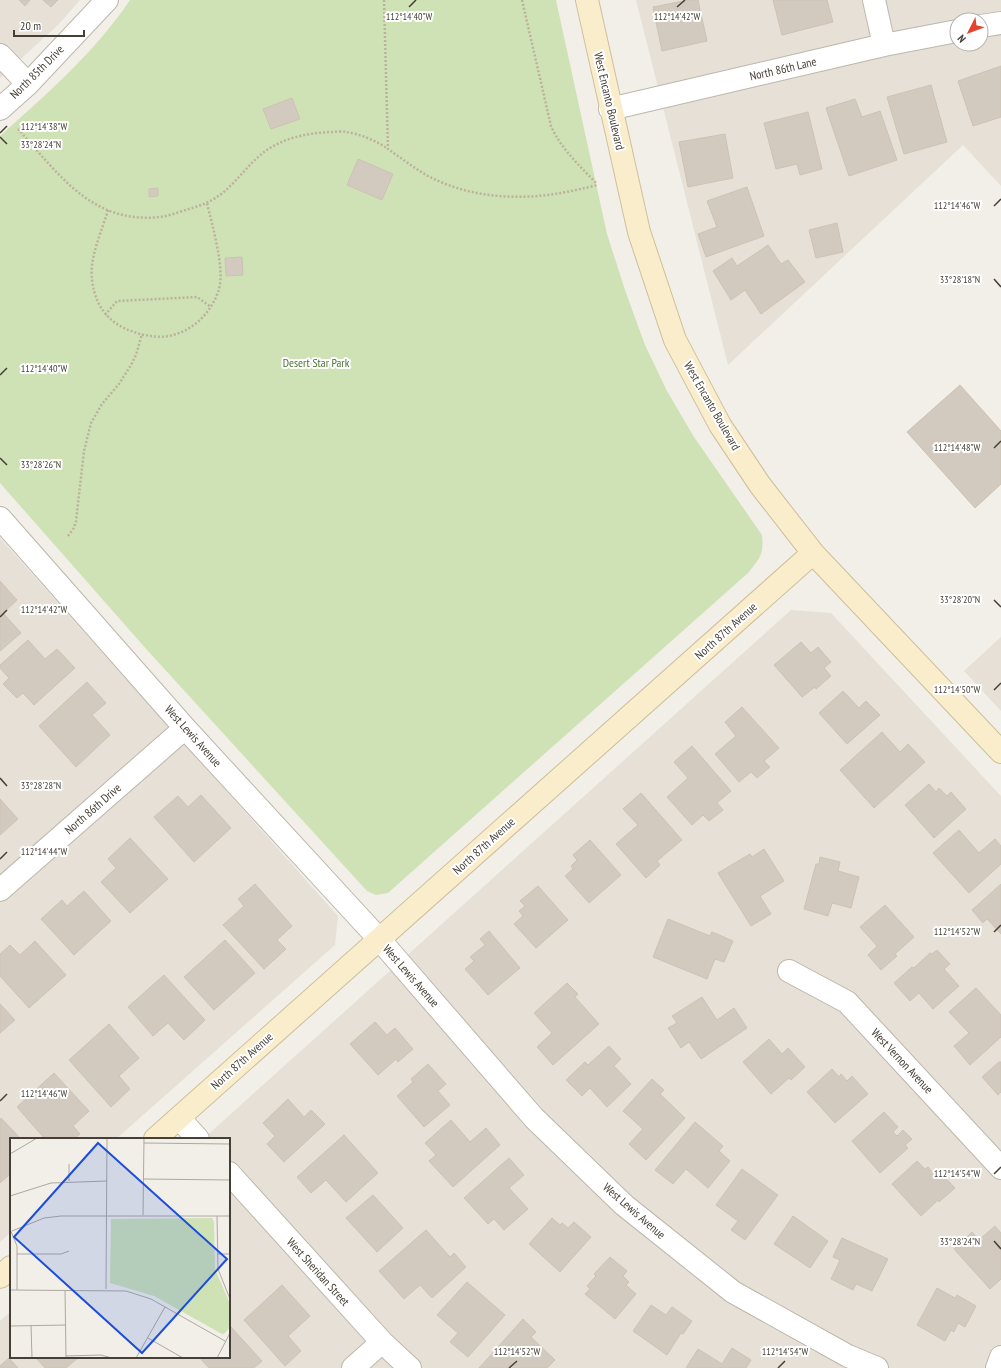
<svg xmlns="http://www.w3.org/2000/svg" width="1001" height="1368" font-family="'PT Sans Narrow',sans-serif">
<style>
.residential{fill:#e6e0d7;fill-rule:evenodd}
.green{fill:#cfe2b5}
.building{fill:#d3cabf;stroke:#cdc2b3}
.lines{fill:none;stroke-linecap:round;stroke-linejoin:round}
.street-casing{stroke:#bdb6ab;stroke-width:24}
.secondary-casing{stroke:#cdbf9c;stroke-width:24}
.path{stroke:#bdb19e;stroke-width:2.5;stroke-dasharray:2 2;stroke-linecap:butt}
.street{stroke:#fff;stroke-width:22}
.secondary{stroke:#f9edcb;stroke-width:22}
.ticks{fill:none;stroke:#453f37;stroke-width:1.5}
.labels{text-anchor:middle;stroke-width:4;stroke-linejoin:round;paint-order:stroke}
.street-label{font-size:12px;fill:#453f37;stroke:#fff}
.park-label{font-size:12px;fill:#4b7130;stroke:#fff}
.inset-road{fill:none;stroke:#ada9a1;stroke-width:1}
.view{fill:#1d4ed8;fill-opacity:0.15;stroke:#1d4ed8;stroke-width:2}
.inset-edge{fill:none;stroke:#453f37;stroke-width:2}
.ticks-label{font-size:10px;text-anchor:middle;fill:#453f37;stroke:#fff;stroke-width:4;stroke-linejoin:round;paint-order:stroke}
</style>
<rect width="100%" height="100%" fill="#f2efe8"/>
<!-- residential -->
<path class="residential" d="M0,0H80L59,24L0,78Z
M636,0H1001V186L963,145L728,365ZM957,20H981V44H957Z
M0,538L338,916L335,945L116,1139H11V1232L0,1242Z
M791,610L831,613L1001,796V1368H0V1321L11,1311V1357H229V1139H203Z
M1001,637V711L964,671Z"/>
<!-- green -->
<path class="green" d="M130,0H556L607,234L626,293L645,345L667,391L694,437L762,535C764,555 760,558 748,573L388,893L376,895L367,891L148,651L0,483V136C47,94 95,52 130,0Z"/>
<!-- building -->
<path class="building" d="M19,0H30L25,6Z
M43,0H58L51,7Z
M688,0H698L707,41L662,51L653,7Z
M773,0H827L833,22L782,35Z
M1001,66V117L973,126L958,81Z
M931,85L947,142L904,154L887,97Z
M292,98L300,119L271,129L263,109Z
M855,99L862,117L880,111L897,160L849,176L826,108Z
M808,112L822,169L800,175L797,164L776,169L764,123Z
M725,134L733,178L688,187L679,142Z
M358,159L393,174L382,200L347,185Z
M747,187L764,236L706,257L698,234L717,227L707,201Z
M158,188V196L149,197V189Z
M837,223L843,252L816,258L809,230Z
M768,245L781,264L788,260L805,282L761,314L745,290L731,300L713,271L732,258L737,266Z
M242,257L243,275L226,276L225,258Z
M960,385L1001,431V484L975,508L907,432Z
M0,581L17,600L3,613L21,633L0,651Z
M28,640L45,659L57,649L75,668L34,705L23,693L17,698L3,684L9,678L0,668V665Z
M801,642L811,653L818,647L831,662L824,668L831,676L816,689L815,687L802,697L774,665Z
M87,682L106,703L92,715L110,735L76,767L39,726Z
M843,691L859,708L866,701L880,715L847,744L819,713Z
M742,707L779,748L764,761L770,767L757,778L751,772L739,782L715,754L736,736L725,722Z
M882,732L900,752L908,744L925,762L874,808L840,770Z
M692,746L731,791L717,803L723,810L709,821L703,815L692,825L667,797L688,778L674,762Z
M929,784L936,792L939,788L947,796L951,792L966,809L934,838L905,805Z
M641,793L682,840L657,861L660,865L646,878L616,844L638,825L623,809Z
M201,795L231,828L194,862L154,817L178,796L188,807Z
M0,799L18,819L0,835Z
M959,830L979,853L995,839L1001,846V864L969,893L933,853Z
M130,838L168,879L130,913L101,882L116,868L108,859Z
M590,840L621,875L589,903L565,876L573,869L571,866L577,860L573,855Z
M764,849L784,881L760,896L771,914L751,926L718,873L750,854L752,857Z
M820,857L840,862L838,871L859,877L851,908L832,903L828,916L804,909L816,864H819Z
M255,884L292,926L277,940L286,949L264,969L223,925L244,906L238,899Z
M1001,884V934L987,919L983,923L972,910Z
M538,886L568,920L536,948L514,924L523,916L519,911L525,906L520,901Z
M84,891L111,921L74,955L41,919L62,900L67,906Z
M885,905L914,937L895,954L897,956L881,970L868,955L877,946L860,927Z
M668,919L710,936L712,932L733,941L724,962L715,959L707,979L653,957Z
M489,931L520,968L488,995L465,969L474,961L470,957L485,945L480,939Z
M225,940L255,973L214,1010L184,977Z
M35,941L66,975L29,1008L0,976V954L10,945L20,955Z
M937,950L950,964L944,969L959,986L933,1009L919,993L910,1001L894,983L912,967L914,968L930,953L932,954Z
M164,975L205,1020L184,1040L168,1023L153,1036L128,1007Z
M567,983L578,994L575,997L599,1024L553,1065L537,1047L552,1033L534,1013Z
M976,988L1001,1015V1037L970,1065L954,1046L969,1033L949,1012Z
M702,997L717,1020L734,1008L747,1028L701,1059L689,1042L681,1048L668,1028L677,1023L672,1016Z
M0,1004L15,1020L0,1033Z
M375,1022L387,1035L395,1028L413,1049L398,1062L396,1059L378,1075L350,1044Z
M109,1024L139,1058L119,1076L130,1089L111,1107L69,1060Z
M769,1039L782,1054L788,1048L805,1067L791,1080L789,1078L771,1094L743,1062Z
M609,1046L621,1059L614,1066L631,1084L607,1107L590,1088L582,1096L566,1080L585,1062L588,1065Z
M999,1062H1001V1092L998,1095L982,1077Z
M428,1064L446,1084L438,1091L450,1105L424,1127L397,1096L413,1082L411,1079Z
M832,1069L839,1077L841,1074L847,1081L852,1076L868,1094L835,1123L807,1092Z
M54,1073L89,1111L73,1126L80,1134L74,1139H45L17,1107Z
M652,1079L664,1090L660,1094L685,1118L646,1160L629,1144L643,1129L623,1111Z
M288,1099L304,1117L311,1110L325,1124L284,1162L267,1144L275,1136L263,1123Z
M884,1112L898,1127L893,1132L897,1136L903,1130L912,1139L905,1145L908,1148L880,1173L852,1141Z
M1,1118L21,1139H11V1177L9,1175L0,1183V1119Z
M451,1120L470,1142L486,1128L500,1145L453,1187L429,1161L436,1155L425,1143Z
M695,1122L723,1146L719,1151L730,1161L708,1188L686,1169L673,1184L655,1170Z
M344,1135L378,1173L346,1202L326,1180L311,1193L297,1177Z
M509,1158L524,1175L509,1188L528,1209L504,1230L494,1219L488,1224L464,1198Z
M917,1161L925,1169L928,1167L933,1173L937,1169L955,1188L939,1202L938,1200L921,1216L892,1184Z
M742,1169L778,1195L745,1240L731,1230L738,1221L716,1205Z
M373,1195L403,1228L377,1252L346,1218Z
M793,1216L828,1241L810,1268L774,1244Z
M552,1218L560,1225L562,1223L568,1228L574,1222L591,1237L560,1272L529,1244Z
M995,1226L1001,1233V1279L990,1289L954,1249L972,1232L979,1240Z
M426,1230L450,1257L454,1253L466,1267L432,1298L420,1285L404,1299L379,1271Z
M842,1238L888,1259L872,1291L856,1284L853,1290L831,1279L840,1260L833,1257Z
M610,1257L627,1271L623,1276L629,1282L626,1285L636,1294L615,1319L585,1294L590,1289L587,1286L596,1276L594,1274Z
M467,1282L505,1315L468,1357L450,1342L458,1333L437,1315Z
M282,1285L310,1316L288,1336L301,1351L285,1366L244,1320Z
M937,1288L955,1298L957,1295L976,1306L965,1327L958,1323L954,1332L951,1330L945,1341L917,1325Z
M651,1305L666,1315L672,1307L692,1321L683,1334L681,1333L667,1355L633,1331Z
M523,1319L536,1332L531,1337L555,1360L547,1368H479Z
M230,1326L262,1361L254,1368H209L199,1357H229V1327Z
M732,1348L751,1360L746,1368H686L698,1349L722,1364Z
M35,1357H79L66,1368H45Z
M9,1358L18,1368H0V1366Z"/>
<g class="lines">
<!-- street casing -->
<g class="street-casing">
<path id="street" d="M874,0L884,45
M981,26L1001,23
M0,55L28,84
M0,109L28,84L107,0
M610,109L884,45L957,31
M0,518L185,728L379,939L534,1118L624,1205L733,1292L848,1356L877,1368
M0,890L185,728
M789,971L847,1002L1001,1168
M179,1118L198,1139
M229,1173L382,1342L410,1368
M353,1368L382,1342
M997,1368L1001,1357"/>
</g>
<!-- secondary casing -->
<g class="secondary-casing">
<path id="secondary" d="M587,0L639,232L675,340L720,425L760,485L813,553L1001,752
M155,1139L813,553
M0,1277L11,1267"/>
</g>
<!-- path -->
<path class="path" d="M384,0L388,149C401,158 414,168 428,176C464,195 507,200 547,195C564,193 581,189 598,185
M522,0L551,126C561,149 580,166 597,184
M18,129C42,155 68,191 101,207C120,217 145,220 166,216C174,214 182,211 189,209C199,206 208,203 217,197C235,185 246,166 263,153C282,138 307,133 331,132C336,132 342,131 346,132C360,134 377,141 388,149
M108,210C102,231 89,258 92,280C96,312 114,328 144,335C152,336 160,338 168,336C193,332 212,312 219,289C225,268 212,225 207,203
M105,315L117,301L197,297L211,307
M68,536L74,528L76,521L84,451L91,423L102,404L119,384L131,365L136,355L142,334"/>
<!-- street -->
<use href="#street" class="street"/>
<!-- secondary -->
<use href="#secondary" class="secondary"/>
</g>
<!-- ticks -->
<path class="ticks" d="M409,7L416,0M677,7L685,0M0,133L7,126M0,137L7,144M994,206L1001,199M994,279L1001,287M0,375L7,368M994,448L1001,441M0,458L7,465M994,600L1001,607M0,617L7,610M994,690L1001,683M0,778L7,786M0,859L7,852M994,932L1001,925M0,1101L7,1094M994,1174L1001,1167M994,1241L1001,1249M509,1368L517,1361M778,1368L785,1361"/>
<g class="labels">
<!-- street labels -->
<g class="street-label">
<text transform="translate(783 69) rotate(-13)" y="4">North 86th Lane</text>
<text transform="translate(37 72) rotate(-45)" y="4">North 85th Drive</text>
<text transform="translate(609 101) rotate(77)" y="4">West Encanto Boulevard</text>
<text transform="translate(712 406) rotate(60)" y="4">West Encanto Boulevard</text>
<text transform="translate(726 631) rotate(-42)" y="4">North 87th Avenue</text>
<text transform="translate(193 736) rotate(48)" y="4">West Lewis Avenue</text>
<text transform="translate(93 809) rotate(-41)" y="4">North 86th Drive</text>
<text transform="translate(484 846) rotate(-42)" y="4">North 87th Avenue</text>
<text transform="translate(411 976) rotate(49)" y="4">West Lewis Avenue</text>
<text transform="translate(242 1061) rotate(-42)" y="4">North 87th Avenue</text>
<text transform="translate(902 1061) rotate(47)" y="4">West Vernon Avenue</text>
<text transform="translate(634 1211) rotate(41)" y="4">West Lewis Avenue</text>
<text transform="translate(318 1272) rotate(48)" y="4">West Sheridan Street</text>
</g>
<!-- park labels -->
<g class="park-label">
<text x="316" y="367">Desert Star Park</text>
</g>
</g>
<!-- overview -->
<g transform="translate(10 1138)">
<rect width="220" height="220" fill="#f2efe8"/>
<path d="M202,80L204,84L205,131L220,166V189L214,196H212L144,158L100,145L101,81Z" fill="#cfe2b5"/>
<path class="inset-road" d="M134,5L220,6M0,16L27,0M133,41L220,42M59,43V26M0,58L41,45L97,43M133,77L134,0M207,78L208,131L220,161M0,91L7,108V152M2,93L34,80L51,78H220M7,116H51L59,113M207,116H220M96,151L97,0M0,152L116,153L141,161L215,203M55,152L56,220M21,187L22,220M0,188L56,187M138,200L173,220M56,218L91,217L102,220M126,220L155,169M207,220L220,195"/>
<path class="view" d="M88,5L217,121L132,215L4,99Z"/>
<rect width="220" height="220" class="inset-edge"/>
</g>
<g class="ticks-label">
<text x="409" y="20">112°14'40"W</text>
<text x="677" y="20">112°14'42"W</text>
<text x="44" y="130">112°14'38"W</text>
<text x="41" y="148">33°28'24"N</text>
<text x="957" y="209">112°14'46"W</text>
<text x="960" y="283">33°28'18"N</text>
<text x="44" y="372">112°14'40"W</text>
<text x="957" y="451">112°14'48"W</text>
<text x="41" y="468">33°28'26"N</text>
<text x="960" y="603">33°28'20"N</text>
<text x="44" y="613">112°14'42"W</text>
<text x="957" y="693">112°14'50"W</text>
<text x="41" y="789">33°28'28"N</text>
<text x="44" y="855">112°14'44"W</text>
<text x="957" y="935">112°14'52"W</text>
<text x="44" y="1097">112°14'46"W</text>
<text x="957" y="1177">112°14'54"W</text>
<text x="960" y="1245">33°28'24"N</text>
<text x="517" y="1355">112°14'52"W</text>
<text x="785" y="1355">112°14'54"W</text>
</g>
<!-- north arrow -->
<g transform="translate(969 32) rotate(228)"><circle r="19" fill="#ffffff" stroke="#b5b2af"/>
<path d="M0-3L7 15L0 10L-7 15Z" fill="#e4442d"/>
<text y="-6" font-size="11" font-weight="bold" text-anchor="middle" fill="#453f37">N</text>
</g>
<!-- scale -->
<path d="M14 30v6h70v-6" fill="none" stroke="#453f37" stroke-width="2"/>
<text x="20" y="30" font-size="12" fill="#453f37" stroke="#ffffff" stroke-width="3" paint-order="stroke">20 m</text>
</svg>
